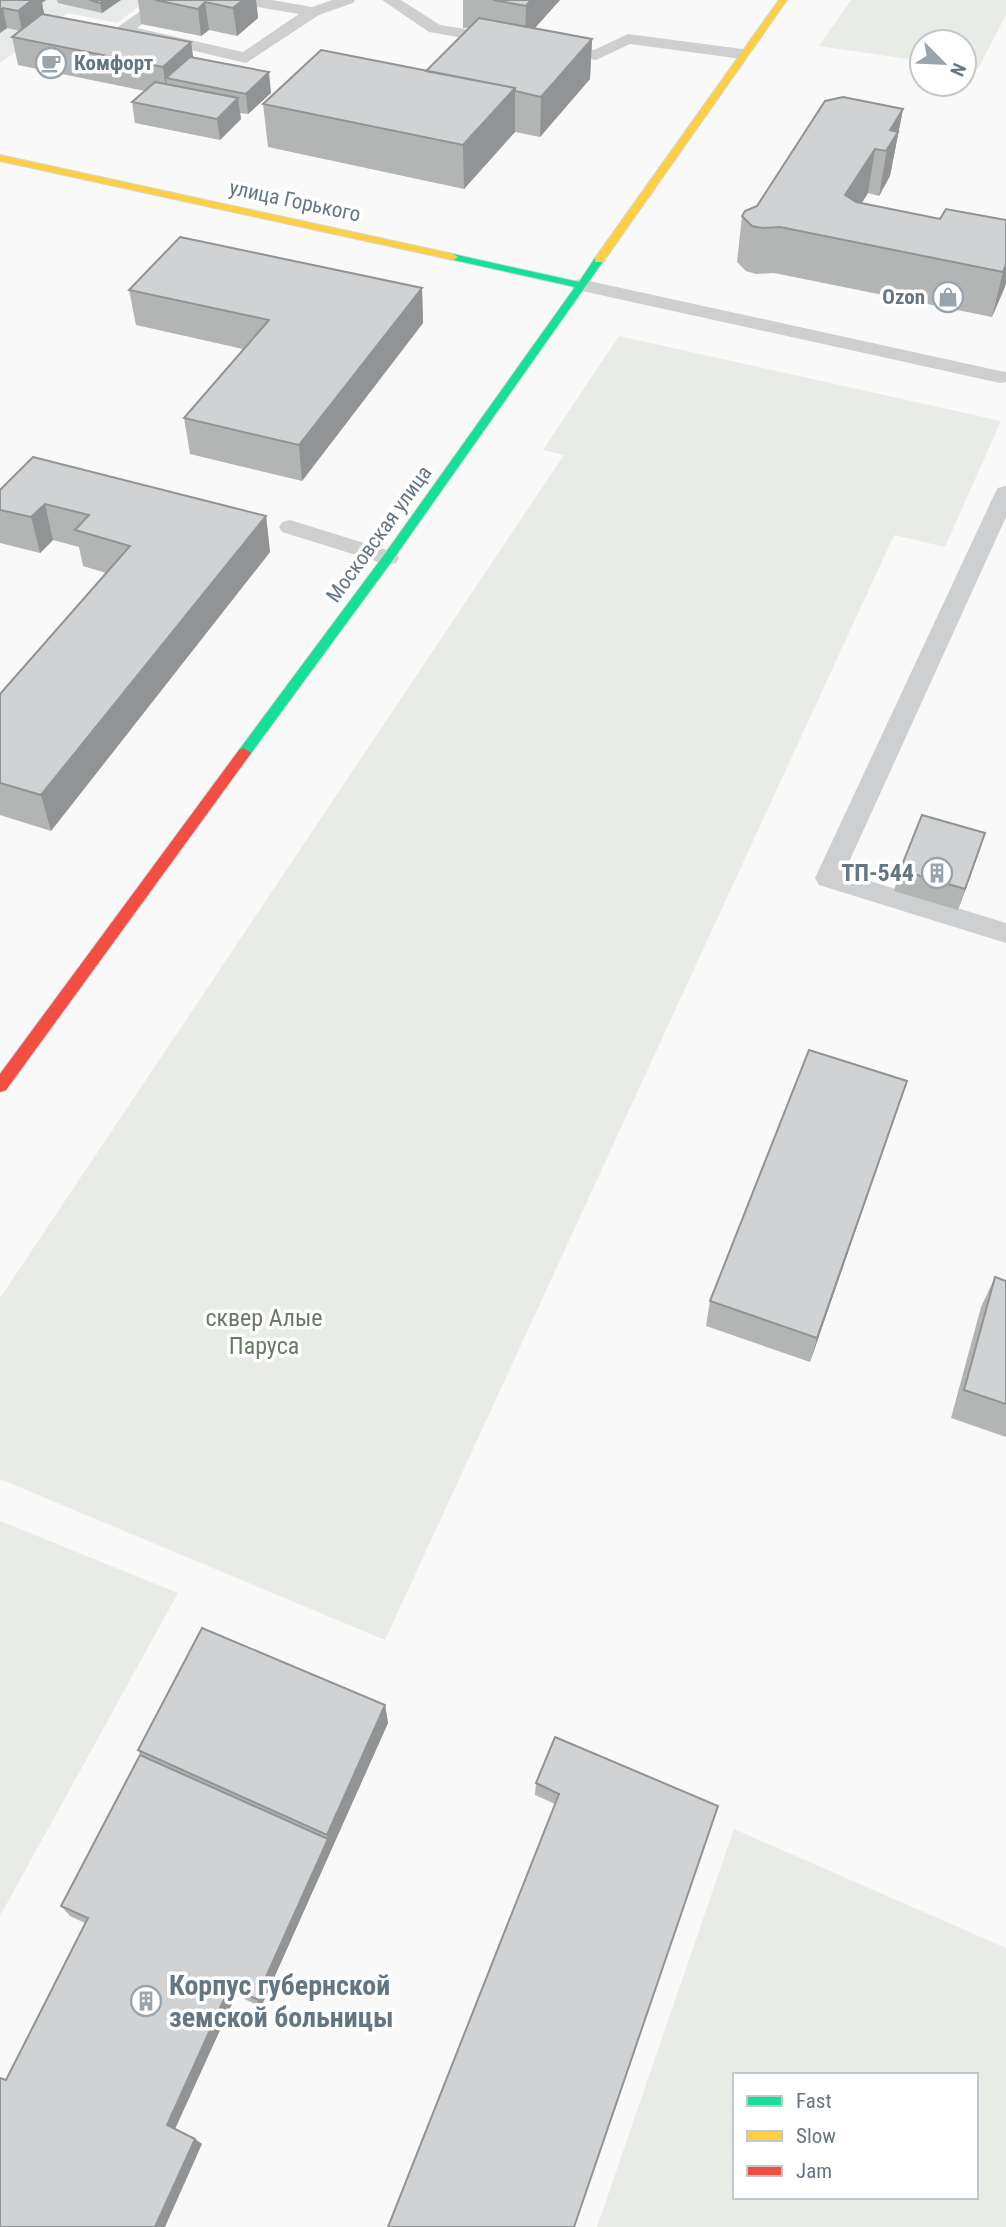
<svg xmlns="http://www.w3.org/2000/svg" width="1006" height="2227" font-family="'Roboto Condensed',sans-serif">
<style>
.built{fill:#e8e9e9}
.green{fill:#e8ebe6;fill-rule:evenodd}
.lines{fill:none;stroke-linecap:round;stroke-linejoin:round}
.fast-casing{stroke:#d5d6d7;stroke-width:2}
.slow-casing{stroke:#d5d6d7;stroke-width:2}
.jam-casing{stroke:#d5d6d7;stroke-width:2}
.lane{fill:#cecfd0;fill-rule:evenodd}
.fast{fill:#16e098;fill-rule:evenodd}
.slow{fill:#ffcf43;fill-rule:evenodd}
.jam{fill:#f24e42;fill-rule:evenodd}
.wall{fill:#b3b5b5}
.shaded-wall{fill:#929394}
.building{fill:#d0d2d3;stroke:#929394;stroke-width:2}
.labels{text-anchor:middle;stroke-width:7;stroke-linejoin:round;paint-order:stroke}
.far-poi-label{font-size:21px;font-weight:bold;fill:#657683;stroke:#fff;text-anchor:start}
.far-street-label{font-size:21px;fill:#657683;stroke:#fff}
.poi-label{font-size:24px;font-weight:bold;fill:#657683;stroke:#fff;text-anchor:end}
.park-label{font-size:24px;fill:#687a64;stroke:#fff}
.near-poi-label{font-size:28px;font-weight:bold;fill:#657683;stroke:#fff;text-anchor:start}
</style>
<rect width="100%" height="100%" fill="#f9f9f9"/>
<!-- built -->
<path class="built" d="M0,0H147L117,23L68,13L0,63Z"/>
<!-- green -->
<path class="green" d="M851,0H1006V15L978,69L964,67V42H922V61L819,46Z
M619,336L1001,421L945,547L894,535L385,1640L0,1479V1298L564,455L543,450Z
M0,1521L178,1593L0,1916Z
M734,1829L1006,1948V2227H597ZM735,2075H976V2197H735Z"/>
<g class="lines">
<!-- fast casing -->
<g class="fast-casing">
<path id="fast" d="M453,254L579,282L595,258L604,260L392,561L249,756H239V750L384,555L575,287L449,259L448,257Z"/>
</g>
<!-- slow casing -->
<g class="slow-casing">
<path id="slow" d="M779,0H787L603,262H595V258Z
M0,155L453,254L458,257L453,260L0,161Z"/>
</g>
<!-- jam casing -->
<g class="jam-casing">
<path id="jam" d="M244,748L251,753L249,756L6,1090L0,1092V1074L239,750Z"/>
</g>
<!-- lane -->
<path class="lane" d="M156,0H174L137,28L243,52L299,14L245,5L237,0H272L312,7L332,0H355L353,3L319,15L246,63L118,33L116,30L118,27Z
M382,0H401L440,25L503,35L511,40L503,45L429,32Z
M628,34L742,49L750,54L742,59L630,44L596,60L552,53L544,48L552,43L594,50Z
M580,279L1000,371L1006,372V382L1000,383L573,289L570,285L573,281Z
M1006,486V517L844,873L1006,923V943L819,885L815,878L995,493L998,488Z
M290,520L396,553L399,558L396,563L388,565L282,532L279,527L282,522Z"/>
<!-- fast -->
<use href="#fast" class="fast"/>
<!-- slow -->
<use href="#slow" class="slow"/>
<!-- jam -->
<use href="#jam" class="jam"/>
</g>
<!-- wall -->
<path class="wall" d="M0,0L42,3L44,14L191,42L193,57L271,93L248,114L240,113L241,119L220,140L135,123L132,102L145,91L18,65L12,37L20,31L7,28L0,33Z
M57,0H121L102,13L58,3Z
M138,0H256L258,18L237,36L209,30L201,36L141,24Z
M463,0H560L535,28L592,39L590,79L540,137L515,132L464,189L268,147L263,104L426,71L468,28H463Z
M903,109L890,176L879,196L868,193L861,204L940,219L1006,220V283L992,317L774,273L756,274L746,271L737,262L742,216L757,206Z
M422,288L423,323L302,481L190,454L184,418L243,349L136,325L129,290Z
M0,490L266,516L270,552L51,831L0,815V694L106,573L83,566L79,547L53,540L40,553L0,543Z
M978,855L958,910L894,891L900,870Z
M898,1108L810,1362L706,1326L710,1301Z
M995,1277L1006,1281V1437L951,1418L981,1307Z
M385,1705L388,1723L261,2007L236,1995L175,2129L195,2139L202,2144L6,2080L85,1923L70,1916L61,1906L140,1755L138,1750Z
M536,1783L718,1806L555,1804L535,1795Z"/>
<!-- shaded-wall -->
<path class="shaded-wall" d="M28,0H46L42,3L44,14L22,31L18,11Z
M104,0H121L102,13L100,3Z
M243,0H256L258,18L237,36L233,8Z
M531,0H560L525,39L526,6Z
M205,2L209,30L201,36L198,9Z
M3,8L7,28L0,33V10Z
M592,39L590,79L540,137L541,97Z
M191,42L195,70L166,78L168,94L167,95L163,67Z
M269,72L271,93L248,114L246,94Z
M515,88V132L464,189L463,145Z
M238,98L241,119L220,140L217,119Z
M903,109L890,176L879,196L890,130Z
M875,149L868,193L838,241L845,195Z
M1006,264V283L1005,287L992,317L1003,272Z
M422,288L423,323L302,481L299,445Z
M45,504L53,540L40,553L31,517Z
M266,516L270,552L51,831L41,795Z
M985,833L978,855L958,910L965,889Z
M907,1081L898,1108L810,1362L817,1338Z
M385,1705L388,1723L261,2007L256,1999L328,1839L327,1835Z
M230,1986L236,1995L174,2131L167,2125Z
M195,2139L202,2144L165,2227H155Z"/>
<!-- building -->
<path class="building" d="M0,0H32L18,11L3,8L0,10Z
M89,0H104L100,3Z
M155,0H243L233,8L205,2L198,9Z
M493,0H531L526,6Z
M42,14L191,42L163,67L12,37Z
M479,18L592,39L541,97L515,91V88L426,71Z
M321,50L515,88L463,145L263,104Z
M190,57L269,72L246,94L166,78Z
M155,82L238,98L217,119L132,102Z
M843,97L903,109L890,130L898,132L886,151L875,149L845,195L856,202L940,219L946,209L1006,220V264L1003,272L780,227L762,228L752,226L742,216L745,211L757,206L825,101Z
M180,237L422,288L299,445L184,418L269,320L129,290Z
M33,457L266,516L41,795L0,783V694L130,546L75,530L89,515L45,504L31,517L0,510V490Z
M922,815L985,833L965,889L900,870Z
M809,1050L907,1081L817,1338L710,1301Z
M995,1277L1006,1281V1404L964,1390Z
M202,1628L385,1705L327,1835L138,1750Z
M555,1737L718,1806L574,2227H388L559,1794L536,1783Z
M140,1755L328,1839L256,1999L230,1986L167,2125L195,2139L155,2227H0V2078L6,2080L88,1918L61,1906Z"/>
<!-- icons -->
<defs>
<g id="cafe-ring" transform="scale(1.575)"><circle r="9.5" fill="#fff" stroke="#99a4ac" stroke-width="1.5"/><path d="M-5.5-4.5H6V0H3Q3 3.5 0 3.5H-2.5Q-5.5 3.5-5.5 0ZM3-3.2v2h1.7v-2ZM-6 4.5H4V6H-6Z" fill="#99a4ac"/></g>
<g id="shop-ring" transform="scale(1.575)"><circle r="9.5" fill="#fff" stroke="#99a4ac" stroke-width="1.5"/><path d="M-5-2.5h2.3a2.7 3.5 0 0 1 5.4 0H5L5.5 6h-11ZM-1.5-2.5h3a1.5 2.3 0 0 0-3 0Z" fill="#99a4ac"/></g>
<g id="building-ring" transform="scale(1.575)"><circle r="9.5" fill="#fff" stroke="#99a4ac" stroke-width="1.5"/><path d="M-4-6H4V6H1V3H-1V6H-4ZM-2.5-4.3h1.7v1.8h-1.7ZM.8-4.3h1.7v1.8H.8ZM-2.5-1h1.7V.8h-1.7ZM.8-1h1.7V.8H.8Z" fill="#99a4ac"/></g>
</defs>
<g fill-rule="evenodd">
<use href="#cafe-ring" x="51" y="63"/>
<use href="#shop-ring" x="948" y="297"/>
<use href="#building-ring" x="937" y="873"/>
<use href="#building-ring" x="146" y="2001"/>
</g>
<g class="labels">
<!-- far-poi labels -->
<g class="far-poi-label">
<text x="74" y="70">Комфорт</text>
<text x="925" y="304" text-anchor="end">Ozon</text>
</g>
<!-- far-street labels -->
<g class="far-street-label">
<text transform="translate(295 201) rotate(12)" y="7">улица Горького</text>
<text transform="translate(379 534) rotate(-54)" y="7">Московская улица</text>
</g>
<!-- poi labels -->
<g class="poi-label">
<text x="914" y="881">ТП-544</text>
</g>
<!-- park labels -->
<g class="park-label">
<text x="264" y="1326">сквер Алые<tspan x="264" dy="28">Паруса</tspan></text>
</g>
<!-- near-poi labels -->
<g class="near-poi-label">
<text x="169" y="1995">Корпус губернской<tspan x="169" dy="32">земской больницы</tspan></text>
</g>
</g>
<!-- legend -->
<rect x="733" y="2073" width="245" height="126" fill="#ffffff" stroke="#c1c8cd" stroke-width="2"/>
<rect x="747" y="2096" width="35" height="10" fill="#16e098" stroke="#c1c8cd" stroke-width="2"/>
<text x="796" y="2108" font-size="21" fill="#657683">Fast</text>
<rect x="747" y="2131" width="35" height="10" fill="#ffcf43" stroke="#c1c8cd" stroke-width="2"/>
<text x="796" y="2143" font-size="21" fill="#657683">Slow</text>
<rect x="747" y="2166" width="35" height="10" fill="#f24e42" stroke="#c1c8cd" stroke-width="2"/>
<text x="796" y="2178" font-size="21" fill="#657683">Jam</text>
<!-- north arrow -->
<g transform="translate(943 63) rotate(114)"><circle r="33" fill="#ffffff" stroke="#c1c8cd" stroke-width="2"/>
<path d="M0-5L12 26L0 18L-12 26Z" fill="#99a4ac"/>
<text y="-10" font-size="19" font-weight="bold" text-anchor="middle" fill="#657683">N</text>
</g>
</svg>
